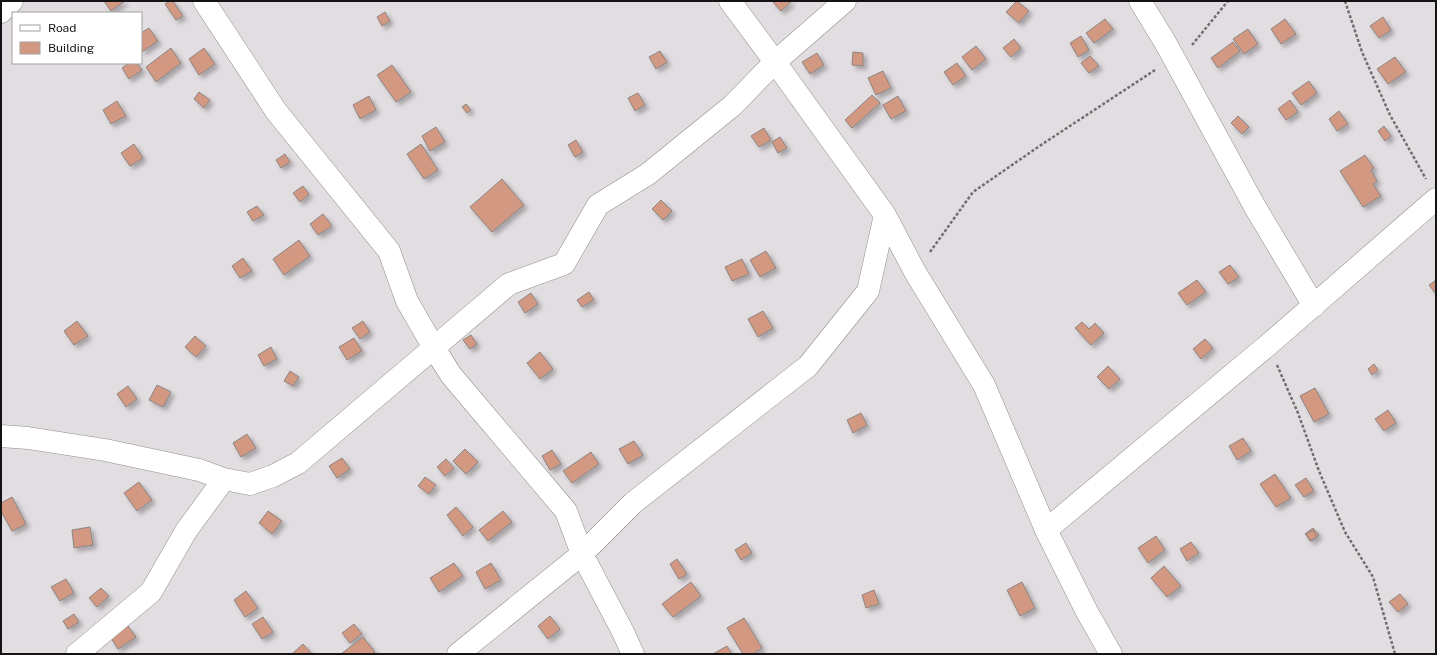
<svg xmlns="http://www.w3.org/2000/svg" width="1437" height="655" font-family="'Public Sans',sans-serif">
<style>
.building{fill:#d39881;stroke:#8b8583;filter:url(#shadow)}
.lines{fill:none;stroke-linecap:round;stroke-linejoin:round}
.minor-casing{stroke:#918c90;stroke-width:23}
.path{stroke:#716d70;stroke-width:2.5;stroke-dasharray:3 2;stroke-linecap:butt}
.minor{stroke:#fff;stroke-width:22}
</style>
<defs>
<filter id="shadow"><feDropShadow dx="3.5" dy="3.5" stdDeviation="2" flood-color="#0004"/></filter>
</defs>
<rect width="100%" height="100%" fill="#e2dde1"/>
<!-- building -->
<path class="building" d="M104,1H125L111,11Z
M170,1H173L183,16L176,20L165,4Z
M772,1H790L791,2L781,11Z
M1017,1L1029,11L1019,23L1006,12Z
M385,12L390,21L382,26L377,17Z
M1383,17L1391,30L1379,38L1370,26Z
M1105,19L1113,29L1094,43L1086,33Z
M1285,19L1296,34L1281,44L1271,29Z
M149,28L158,41L142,52L141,33Z
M1248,29L1258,44L1244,54L1233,39Z
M1081,36L1089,50L1078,57L1070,43Z
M1014,39L1021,48L1011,57L1003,48Z
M1233,42L1240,51L1218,68L1211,58Z
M976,46L986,59L972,70L962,57Z
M171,48L181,63L156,82L146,67Z
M204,48L215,64L199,75L189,59Z
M660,51L667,62L656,69L649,57Z
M853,52L863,53V66L852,65Z
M817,53L824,65L810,74L802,62Z
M1090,56L1099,66L1089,73L1081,63Z
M1395,57L1406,72L1388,84L1377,69Z
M129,63H137L142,70L129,79L122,68Z
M957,63L966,76L953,85L944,72Z
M392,65L411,92L396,102L377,75Z
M883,71L891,88L876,95L868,78Z
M1309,81L1317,93L1301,105L1292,93Z
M199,92L210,100L204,108L194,99Z
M638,93L645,105L635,111L628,98Z
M872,95L880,103L852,128L845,120Z
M369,96L376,110L360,119L353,105Z
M898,96L906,111L891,119L883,105Z
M1290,100L1298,112L1286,120L1278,109Z
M117,101L126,116L111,124L103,110Z
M466,104L471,110L467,113L462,107Z
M1339,111L1348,124L1337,131L1329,119Z
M1238,116L1249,127L1242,134L1231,123Z
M1384,126L1391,136L1385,141L1378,131Z
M436,127L445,142L430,151L422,136Z
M764,128L771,140L759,147L751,136Z
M780,137L787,148L778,153L772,142Z
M576,140L583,152L575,157L568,145Z
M134,144L143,158L130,166L121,153Z
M421,144L438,170L424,179L407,154Z
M285,154L290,162L281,168L276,160Z
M1365,155L1374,168L1371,170L1377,181L1373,184L1381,196L1363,207L1340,171Z
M502,179L524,205L492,232L470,207Z
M303,186L309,194L300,202L293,193Z
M661,200L672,211L663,220L652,209Z
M257,206L264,215L253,221L247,212Z
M323,214L332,226L318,235L310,224Z
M299,240L310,256L284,275L273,259Z
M766,251L776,268L760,277L750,260Z
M243,258L252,271L240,278L232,266Z
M742,259L749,274L732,281L725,267Z
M1230,265L1239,277L1228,284L1219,272Z
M1197,280L1206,292L1187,305L1178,293Z
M1436,280V294L1429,285Z
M589,292L594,300L582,307L577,300Z
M531,293L538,304L525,313L518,302Z
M763,311L773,328L758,337L748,319Z
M77,321L88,336L74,345L64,331Z
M363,321L370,332L360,339L352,328Z
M1082,322L1089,329L1095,323L1104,333L1091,345L1075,328Z
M471,335L477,344L470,349L463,340Z
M195,336L206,346L196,357L185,347Z
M354,338L362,351L347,360L339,347Z
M1205,339L1213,348L1201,359L1193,349Z
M271,347L277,359L264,366L258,355Z
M540,352L553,369L540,379L527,363Z
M1374,364L1378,370L1372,375L1368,369Z
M1108,366L1120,379L1109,389L1097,377Z
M290,371L299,377L293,386L284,381Z
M157,385L171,392L163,407L149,400Z
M128,386L137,399L126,407L117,394Z
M1315,388L1329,414L1314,422L1300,396Z
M1388,410L1396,423L1384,431L1375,419Z
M861,413L867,425L853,433L847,420Z
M247,434L256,448L241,457L233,443Z
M1243,438L1251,451L1237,460L1229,446Z
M634,441L643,455L628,464L619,449Z
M465,449L478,462L466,474L453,461Z
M552,450L561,464L550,470L542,456Z
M591,452L599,464L572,483L563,471Z
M342,458L350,469L337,478L329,466Z
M446,459L454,468L445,476L437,467Z
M1275,474L1291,498L1276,507L1260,484Z
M425,477L436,485L429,494L418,486Z
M1306,478L1314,491L1304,497L1295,485Z
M139,482L152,500L137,511L124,493Z
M12,497L26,524L12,531L1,511V503Z
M456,507L473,527L463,536L447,515Z
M268,511L282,521L272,534L259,523Z
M503,511L512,522L488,541L479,530Z
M90,527L93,545L74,548L72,530Z
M1313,528L1319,535L1311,541L1305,534Z
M1313,530L1317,537L1310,541L1306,534Z
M1156,536L1165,550L1148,563L1138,548Z
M1191,542L1199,553L1187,561L1180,549Z
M746,543L752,553L741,560L735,550Z
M677,559L687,574L679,579L670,564Z
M454,563L463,576L439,592L430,578Z
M491,563L501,580L485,589L476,572Z
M1164,566L1181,586L1167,597L1151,578Z
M66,579L74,593L60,601L51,587Z
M691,582L701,596L673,617L662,604Z
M1022,582L1035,608L1020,616L1007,590Z
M101,588L109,596L97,607L89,598Z
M874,590L879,604L866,608L862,595Z
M246,591L258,608L245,617L234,600Z
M1400,594L1408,604L1398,612L1389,602Z
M74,614L79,622L68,629L63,621Z
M550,616L560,629L548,639L538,626Z
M263,617L273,632L262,639L252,624Z
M744,618L762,648L753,654H743L727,628Z
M354,624L362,634L350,643L342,633Z
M128,626L136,637L118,649L111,638Z
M363,637L375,652L372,654H341Z
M303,644L312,654H292Z
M727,646L732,654H713Z"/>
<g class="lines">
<!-- minor casing -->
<g class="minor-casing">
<path id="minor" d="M204,1L276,111L389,251L407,301L434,348L451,375L566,511L582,554L623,632L633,654
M730,1L775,62L885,215L915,272L984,385L1046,530L1087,612L1111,654
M1140,1L1165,42L1255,207L1314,306
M1,12L12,1
M1,436L28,438L105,450L199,470L224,479L250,484L273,476L298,463L509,284L564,264L598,205L648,174L732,106L775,62L845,1
M1046,530L1268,345L1436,199
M77,654L151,592L186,531L224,479
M458,654L582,554L633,503L808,366L868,291L885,215"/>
</g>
<!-- path -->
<path class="path" d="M1345,1L1362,52L1390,115L1426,179
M1192,45L1228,1
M930,252L973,192L1041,145L1155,70
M1277,365L1298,413L1319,471L1345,532L1373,577L1395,654"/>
<!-- minor -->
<use href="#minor" class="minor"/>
</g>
<!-- border -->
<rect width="1437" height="655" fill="none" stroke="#141214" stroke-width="4"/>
<!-- legend -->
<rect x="12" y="12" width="130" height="52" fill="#ffffff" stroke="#a1a0a1"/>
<rect x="20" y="25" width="20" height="6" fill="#ffffff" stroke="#a1a0a1"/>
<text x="48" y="32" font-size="12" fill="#141214">Road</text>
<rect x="20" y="42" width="20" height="12" fill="#d39881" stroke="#a1a0a1"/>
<text x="48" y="52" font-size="12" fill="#141214">Building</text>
</svg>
